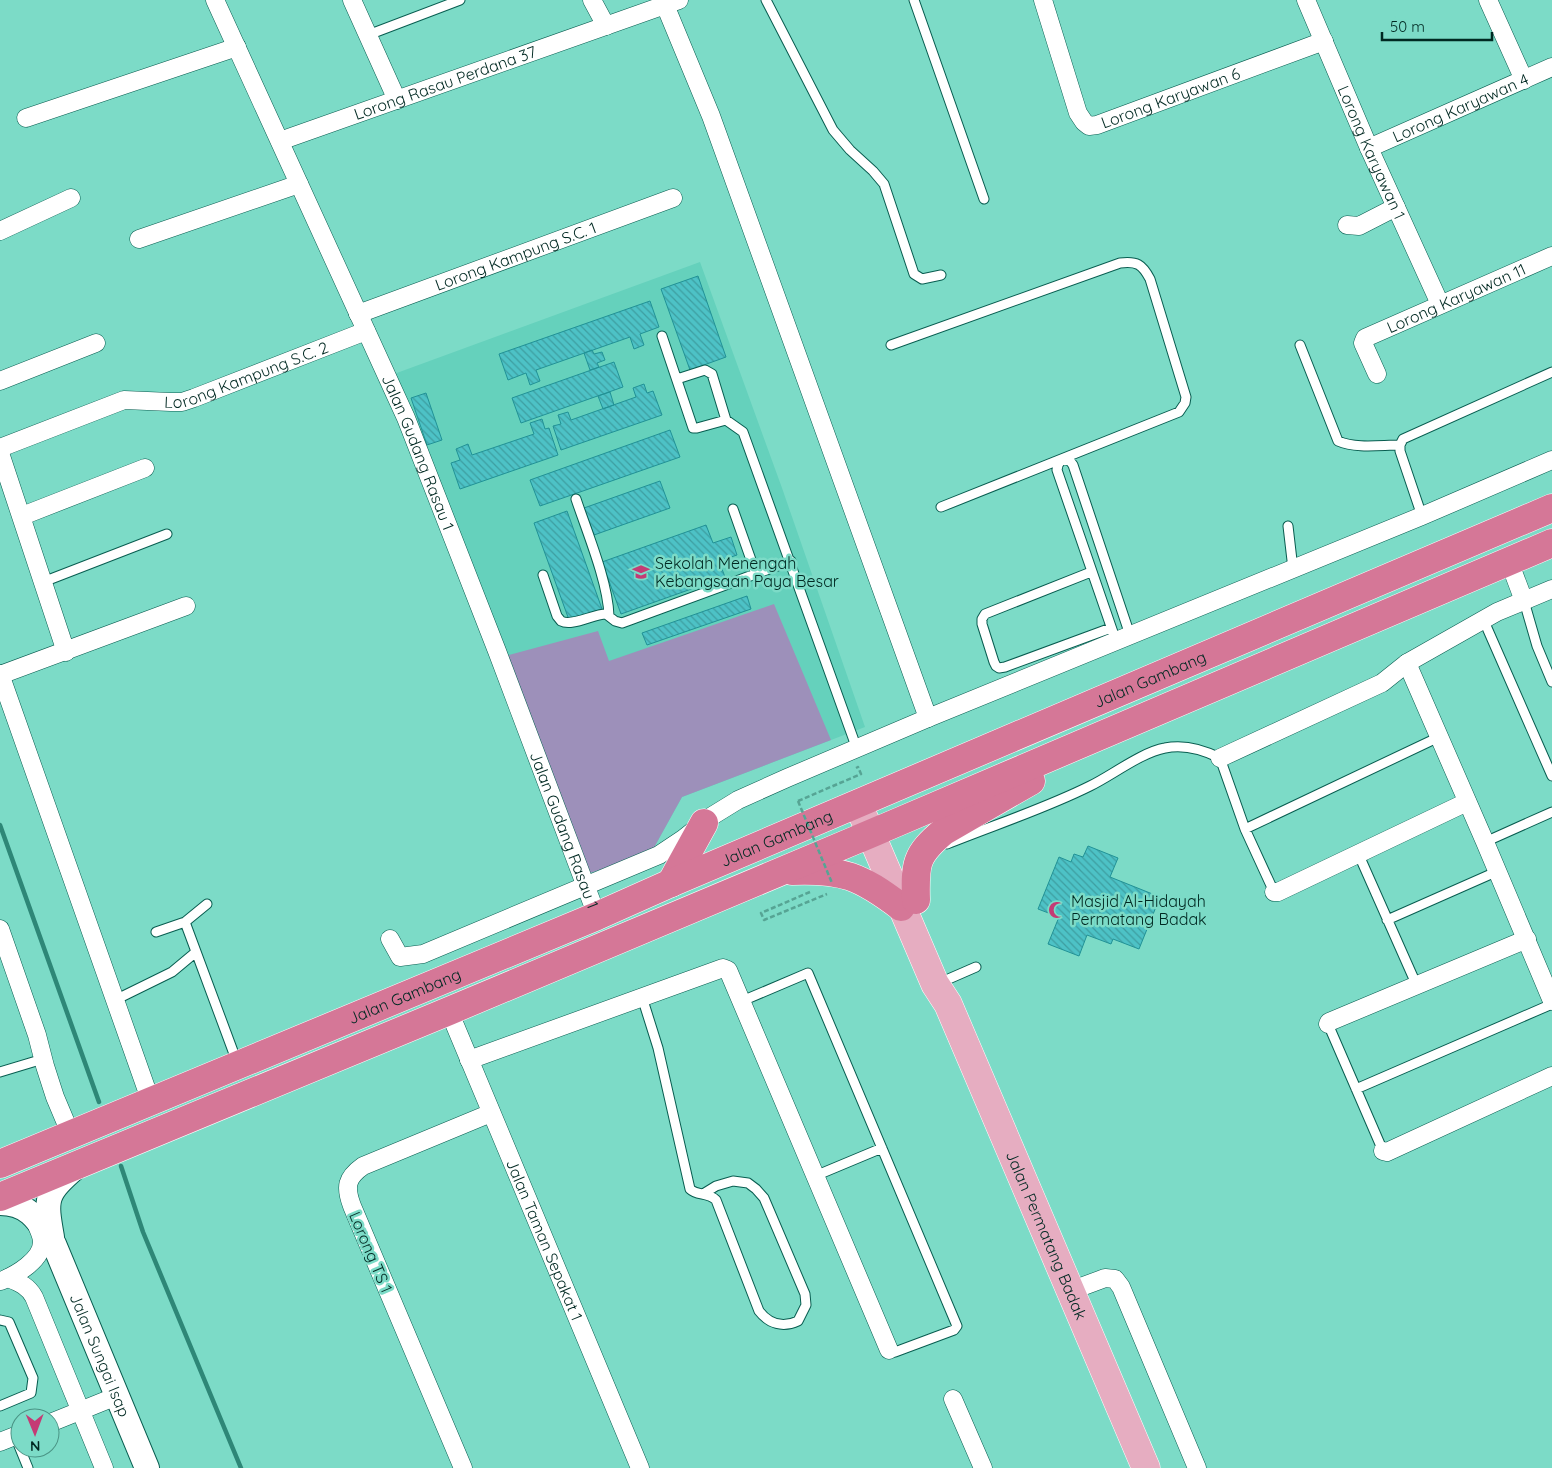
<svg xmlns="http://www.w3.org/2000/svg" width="1552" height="1468" font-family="Quicksand,sans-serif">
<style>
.built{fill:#65d1bc}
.pitch{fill:#9d90ba}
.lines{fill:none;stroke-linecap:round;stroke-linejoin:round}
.stream{stroke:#2e8777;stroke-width:4.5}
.building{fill:url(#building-back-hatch);stroke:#219296}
.lane-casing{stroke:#085d50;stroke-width:11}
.street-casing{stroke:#085d50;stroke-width:19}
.secondary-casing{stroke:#085d50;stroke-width:26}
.primary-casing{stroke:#fff;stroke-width:29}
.highway-casing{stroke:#fff;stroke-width:29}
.path{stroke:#56a494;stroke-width:2.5;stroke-dasharray:5 2.5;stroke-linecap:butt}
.lane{stroke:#fff;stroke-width:9}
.street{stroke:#fff;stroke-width:18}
.secondary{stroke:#fff;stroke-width:24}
.primary{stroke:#e6adc1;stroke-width:28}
.highway{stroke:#d57797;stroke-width:28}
.path-bridge{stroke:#56a494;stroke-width:2.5;stroke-dasharray:5 2.5;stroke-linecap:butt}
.labels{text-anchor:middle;stroke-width:5;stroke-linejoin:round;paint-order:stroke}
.street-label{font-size:16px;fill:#002922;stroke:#7cdbc7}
.poi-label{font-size:16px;fill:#002922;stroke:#7cdbc7;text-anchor:start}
</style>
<defs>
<pattern id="building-back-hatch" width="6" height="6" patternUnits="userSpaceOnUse" patternTransform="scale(1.25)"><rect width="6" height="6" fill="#4dc2c6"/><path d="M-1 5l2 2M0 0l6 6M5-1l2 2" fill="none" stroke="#3e9ea0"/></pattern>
</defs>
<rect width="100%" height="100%" fill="#7cdbc7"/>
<!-- built -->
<path class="built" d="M700,262L782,488L865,727L682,797L651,853L587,874L394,374Z"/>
<!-- pitch -->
<path class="pitch" d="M774,604L831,740L682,797L651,853L587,874L505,656L598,631L609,661Z"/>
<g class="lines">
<!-- stream -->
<path class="stream" d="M0,825L99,1102
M121,1166L143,1232L241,1468"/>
</g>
<!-- building -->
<path class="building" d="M698,276L726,357L690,370L661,289Z
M650,301L659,327L640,334L644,345L634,349L630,337L536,370L540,381L530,385L526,373L508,380L499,354Z
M592,350L594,354L602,352L605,360L597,363L599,367L590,370L584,353Z
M614,362L623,387L521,423L512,398Z
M644,384L647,393L653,391L662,415L561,450L553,426L561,424L558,415L568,412L571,420L636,397L633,388Z
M610,392L614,405L603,409L598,396Z
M426,393L442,440L427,445L411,398Z
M542,419L545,429L549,428L558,455L460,489L451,463L460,460L456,449L468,444L472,455L534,434L530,423Z
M670,430L680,457L540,506L530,480Z
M660,481L670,508L594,535L584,508Z
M567,511L602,609L569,620L534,523Z
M706,525L713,543L731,537L737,555L719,561L725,577L621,614L602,562Z
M747,596L751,609L647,645L642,633Z
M1088,846L1118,858L1110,877L1160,897L1139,949L1113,939L1111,944L1087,935L1079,956L1048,944L1059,917L1038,909L1059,857L1071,862L1074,854L1083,857Z"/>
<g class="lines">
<!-- lane casing -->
<g class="lane-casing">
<path id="lane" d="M766,0L833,130L850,150L873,171L884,184L914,274L922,279L941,275
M914,0L984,199
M368,35L460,0
M662,336L693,428H697L726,420L743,432L857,749
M891,345L1120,263C1137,261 1142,264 1150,279L1186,397L1185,403L1179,412L941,507
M1300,345L1338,441C1357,449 1380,445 1400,445
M677,379L705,370L712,374L726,420
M576,499C587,532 608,582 609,616
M733,509L756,574
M1422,516L1400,451V445L1403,439L1552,372
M1288,526L1293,569
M1091,572L985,614L982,619V624L994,662L996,666L999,668L1005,667L1111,628
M543,575L557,616L561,621C572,627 593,614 606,614L615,621L622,623L791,561
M43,582L167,534
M1524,601L1537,646L1552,682
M1484,621L1552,776
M1116,641L1057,470L1058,465L1062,459L1070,461L1073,465L1130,635
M1245,829L1439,737
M1485,842L1552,812
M947,844C994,825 1044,809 1090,786C1111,776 1142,752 1165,748C1184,744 1202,749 1220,758L1245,829L1274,892
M1358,853L1417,986
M1387,920L1498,871
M185,922L207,904
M156,932L185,922L237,1062
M937,984L976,967
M642,997L658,1048L690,1189C697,1196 708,1192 716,1200L759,1311C769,1324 783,1328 798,1321L806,1305L805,1294L764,1198L756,1189L748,1183L733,1181L716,1186L703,1194
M115,1000L172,972L196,952
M742,1001L808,973L957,1326L954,1330L895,1352L889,1350
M1328,1024L1383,1151
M0,1072L43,1059
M1356,1089L1552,1004
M815,1176L882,1148
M0,1320L9,1322L33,1378L31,1393L0,1406
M15,1436L28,1468"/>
</g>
<!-- street casing -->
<g class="street-casing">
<g id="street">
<path id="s1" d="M215,0L406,418L497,651L597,916"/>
<path d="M352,0L397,100"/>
<path d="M592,0L606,26"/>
<path id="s2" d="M1043,0L1078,113L1084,122L1089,126L1097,125L1324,41"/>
<path id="s3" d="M1306,0L1369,148L1440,304"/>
<path d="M1488,0L1524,80"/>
<path d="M665,5L711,116L928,718"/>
<path d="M26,118L237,47"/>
<path id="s4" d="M280,141L679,0"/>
<path id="s5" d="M1369,148L1552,67"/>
<path d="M1347,225L1359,226L1396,207"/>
<path d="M0,231L71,198"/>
<path d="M139,239L299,184"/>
<path id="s6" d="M358,314L673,198"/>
<path id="s7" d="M1377,374L1363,343L1365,338L1552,256"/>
<path d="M0,381L96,343"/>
<path id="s8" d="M0,448L124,400L171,402H182L194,398L366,331"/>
<path d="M0,453L66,652"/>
<path d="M22,516L145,468"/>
<path d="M1509,561L1524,601"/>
<path d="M1407,663L1485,842L1552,1001"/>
<path d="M0,674L151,1102"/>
<path d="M0,675L186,606"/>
<path d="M1220,758L1382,683L1407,663L1497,612L1552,589"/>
<path d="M1274,892H1278L1467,802"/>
<path d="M0,929L37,1035L45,1066L55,1097L71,1135"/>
<path d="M390,939L400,957L423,954L659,855L683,839L712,816L738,800L787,778L928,718L1422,516L1552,460"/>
<path id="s9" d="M449,1011L640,1468"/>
<path d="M1328,1024L1329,1022L1527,939"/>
<path d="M469,1060L723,968L728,970L889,1350"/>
<path d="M1383,1151L1387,1152L1552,1076"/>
<path d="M8,1278C20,1283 28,1286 34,1297L104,1468"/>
<path d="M1,1281C16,1275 42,1260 42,1242C42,1235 38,1229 36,1223"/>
<path d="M1070,1291L1105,1278L1115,1279L1121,1287L1197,1468"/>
<path d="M953,1399L983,1468"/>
<path d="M50,1423L117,1396"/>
<path d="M0,1442L20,1434"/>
<path d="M463,1468L352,1206C345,1187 346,1178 363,1166L491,1113"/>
</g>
</g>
<!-- secondary casing -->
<g class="secondary-casing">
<g id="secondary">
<path id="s10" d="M0,1203C30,1203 39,1222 54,1244L147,1468"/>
<path d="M52,1237C45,1198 45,1194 76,1167"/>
</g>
</g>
<!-- primary casing -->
<g class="primary-casing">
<g id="primary">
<path id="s11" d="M858,804L935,984L948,1004L1146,1468"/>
</g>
</g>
<!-- highway casing -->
<g class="highway-casing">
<g id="highway">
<path d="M792,871C843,869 860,876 901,907"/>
<path d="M671,883L704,823"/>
<path d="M916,900C915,864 915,855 944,831L1031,781"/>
<path id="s12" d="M0,1164L597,916L671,883L1552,508"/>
<path d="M0,1197L449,1011L870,834L1552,543"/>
</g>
</g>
<!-- path -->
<path class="path" d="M798,801L861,774L858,767L856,768
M810,892L761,913L764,920L827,894"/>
<!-- lane -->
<use href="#lane" class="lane"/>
<!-- street -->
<use href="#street" class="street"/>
<!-- secondary -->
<use href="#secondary" class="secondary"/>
<!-- primary -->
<use href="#primary" class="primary"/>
<!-- highway -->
<use href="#highway" class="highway"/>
<!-- path-bridge -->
<path class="path-bridge" d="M798,801L832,883"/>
</g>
<!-- icons -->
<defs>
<g id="school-bare" transform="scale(1.35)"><path d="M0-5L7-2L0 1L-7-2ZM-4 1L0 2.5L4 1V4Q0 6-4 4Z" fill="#c43b75" stroke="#7cdbc7" stroke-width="2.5" paint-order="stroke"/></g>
<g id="mosque-bare" transform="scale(1.35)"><path d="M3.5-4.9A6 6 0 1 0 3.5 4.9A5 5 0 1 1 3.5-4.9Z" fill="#c43b75" stroke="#7cdbc7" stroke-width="2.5" paint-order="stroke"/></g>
</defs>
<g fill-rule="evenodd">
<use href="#school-bare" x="641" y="572"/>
<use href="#mosque-bare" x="1057" y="910"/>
</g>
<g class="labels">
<!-- street labels -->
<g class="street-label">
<text dy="6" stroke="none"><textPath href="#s4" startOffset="175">Lorong Rasau Perdana 37</textPath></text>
<text dy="6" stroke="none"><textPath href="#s2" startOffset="222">Lorong Karyawan 6</textPath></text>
<text dy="6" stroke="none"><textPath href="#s5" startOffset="100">Lorong Karyawan 4</textPath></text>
<text dy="6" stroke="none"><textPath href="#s3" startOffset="166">Lorong Karyawan 1</textPath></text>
<text dy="6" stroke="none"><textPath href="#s6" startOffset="168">Lorong Kampung S.C. 1</textPath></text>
<text dy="6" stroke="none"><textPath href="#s7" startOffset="139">Lorong Karyawan 11</textPath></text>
<text dy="6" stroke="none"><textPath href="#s8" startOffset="260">Lorong Kampung S.C. 2</textPath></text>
<text dy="6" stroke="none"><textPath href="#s1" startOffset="496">Jalan Gudang Rasau 1</textPath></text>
<text dy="6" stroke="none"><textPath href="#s12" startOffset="1248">Jalan Gambang</textPath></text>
<text dy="6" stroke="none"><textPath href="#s1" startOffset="901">Jalan Gudang Rasau 1</textPath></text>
<text dy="6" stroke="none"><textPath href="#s12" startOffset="842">Jalan Gambang</textPath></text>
<text dy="6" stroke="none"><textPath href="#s12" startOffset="438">Jalan Gambang</textPath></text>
<text dy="6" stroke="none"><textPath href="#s11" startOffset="471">Jalan Permatang Badak</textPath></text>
<text dy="6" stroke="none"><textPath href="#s9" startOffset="248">Jalan Taman Sepakat 1</textPath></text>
<text transform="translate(371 1252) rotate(67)" y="6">Lorong TS 1</text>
<text dy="6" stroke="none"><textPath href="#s10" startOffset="192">Jalan Sungai Isap</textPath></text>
</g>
<!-- poi labels -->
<g class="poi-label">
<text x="655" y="569">Sekolah Menengah<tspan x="655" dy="18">Kebangsaan Paya Besar</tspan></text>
<text x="1071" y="907">Masjid Al-Hidayah<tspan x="1071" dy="18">Permatang Badak</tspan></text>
</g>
</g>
<!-- north arrow -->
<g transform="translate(35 1433) rotate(179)"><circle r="24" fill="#7cdbc7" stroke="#4a9485"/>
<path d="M0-4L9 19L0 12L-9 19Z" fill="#c43b75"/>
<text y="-8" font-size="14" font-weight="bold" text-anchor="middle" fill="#002922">N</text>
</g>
<!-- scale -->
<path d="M1382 32v8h110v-8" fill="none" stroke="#002922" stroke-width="2.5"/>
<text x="1390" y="32" font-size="15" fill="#002922" stroke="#7cdbc7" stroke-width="4" paint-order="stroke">50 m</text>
</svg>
